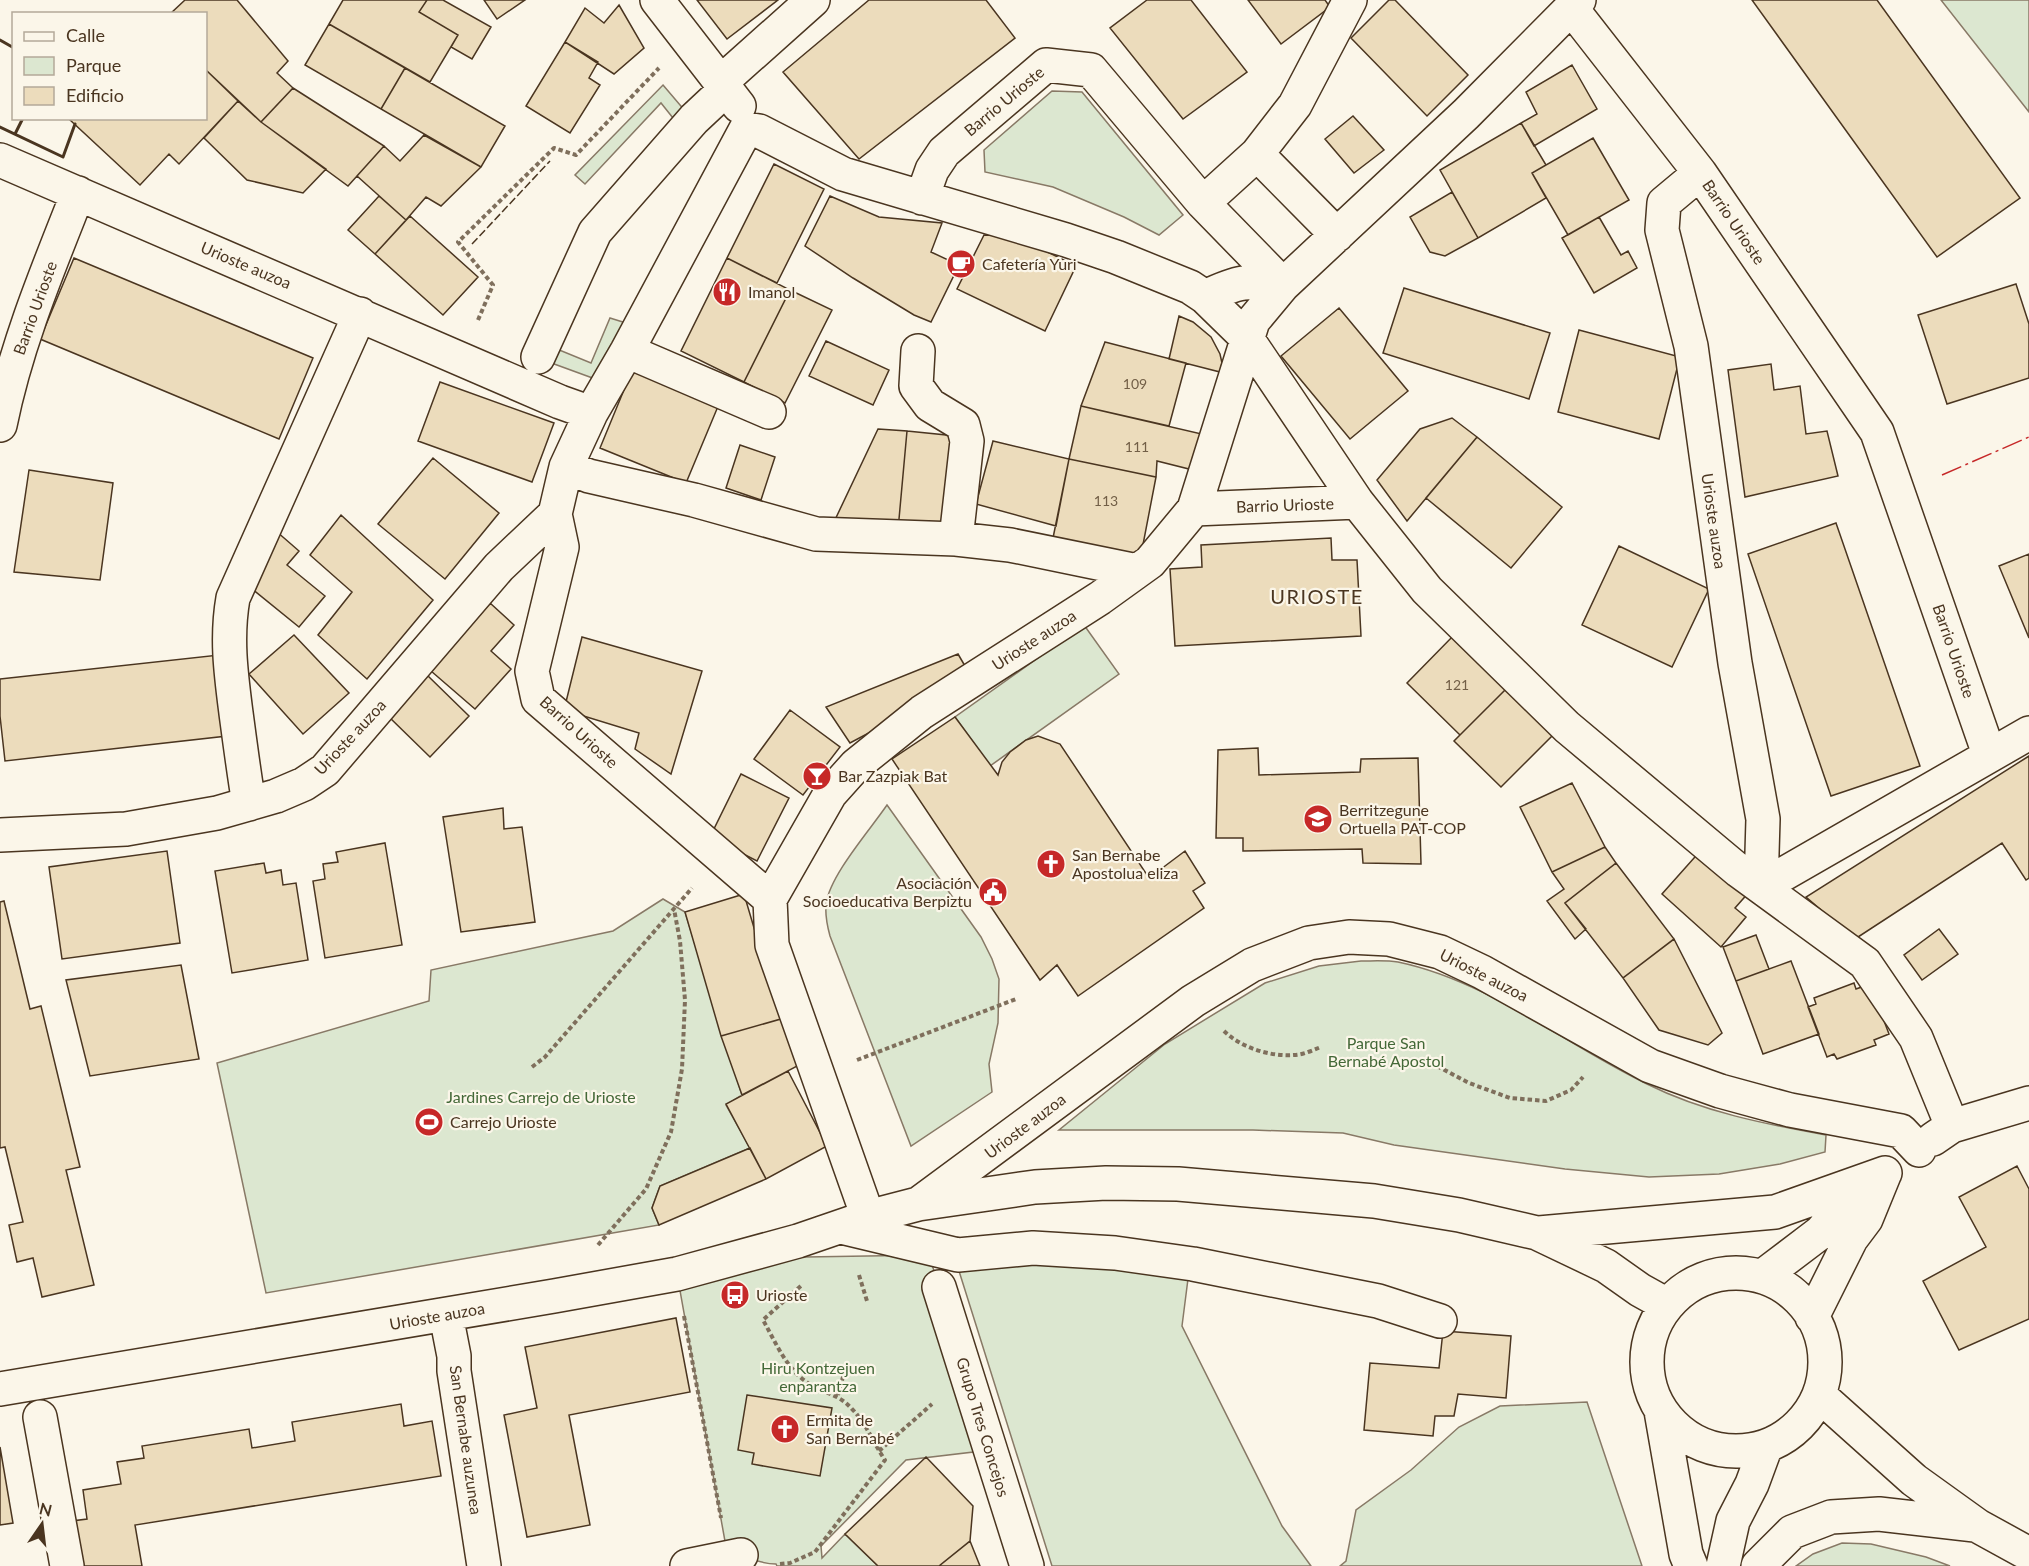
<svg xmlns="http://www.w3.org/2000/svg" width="2029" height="1566" font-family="Lato,sans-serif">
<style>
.green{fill:#dce7d0;stroke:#887966;stroke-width:1.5}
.building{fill:#ecdcbc;stroke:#4a3520;stroke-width:1.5}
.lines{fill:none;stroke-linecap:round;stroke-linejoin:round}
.minor-casing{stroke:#4a3520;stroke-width:36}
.path{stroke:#7f6f5c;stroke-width:4;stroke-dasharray:4.5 3;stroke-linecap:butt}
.minor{stroke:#fbf6e9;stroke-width:33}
.fence{stroke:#4a3520;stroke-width:1.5;stroke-dasharray:8 3;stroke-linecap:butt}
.wall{stroke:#4a3520;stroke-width:3}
.power{stroke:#c62828;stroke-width:1.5;stroke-dasharray:21 4.5 3 4.5;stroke-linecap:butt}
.labels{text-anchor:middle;stroke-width:4.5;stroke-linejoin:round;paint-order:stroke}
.number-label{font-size:14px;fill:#725f47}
.street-label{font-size:16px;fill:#4a3520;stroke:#fbf6e9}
.poi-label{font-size:16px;fill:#4a3520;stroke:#fbf6e9;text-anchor:start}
.park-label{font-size:16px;fill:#436837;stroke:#fbf6e9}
.quarter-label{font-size:20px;letter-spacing:1.5px;fill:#4a3520;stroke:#fbf6e9}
</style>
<rect width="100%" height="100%" fill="#fbf6e9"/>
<!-- green -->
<path class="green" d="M1941,0H2029V112Z
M663,85L686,112L677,123L661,103L585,184L575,175Z
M1052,91L1082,92L1183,215L1159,235L1124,217L1053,187L985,172L984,150Z
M610,318L626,323L598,380L546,361L552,347L591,363Z
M1084,625L1119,674L990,766L955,717Z
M887,805L981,937L992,959L999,979L998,1023L989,1064L992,1092L911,1146L830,936C827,925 825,916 826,904C830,875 870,830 887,805Z
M663,899L685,912L742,1095L726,1105L750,1148L660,1186L652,1208L659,1225L266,1293L217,1063L429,1001L431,970L613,931Z
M1361,961C1373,961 1386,960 1398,962C1489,981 1564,1044 1647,1084C1703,1112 1765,1124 1826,1135L1825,1152L1780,1164L1719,1174L1649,1177L1565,1169L1394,1145L1343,1133L1253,1130H1059L1165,1044L1265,983L1319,966Z
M929,1255L990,1450L906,1460L821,1546L822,1558L845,1534L878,1566H777L776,1564C756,1564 749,1554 728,1558L677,1274L805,1257Z
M1010,1258L1189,1271L1182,1326L1282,1526L1311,1566H1052L959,1271Z
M1587,1402L1642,1566H1340L1346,1561L1356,1510L1411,1470L1459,1427L1500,1406Z
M1842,1543L1871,1544L1926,1557L1950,1566H1796L1813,1554Z"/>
<!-- building -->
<path class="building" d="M185,0H237L288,61L277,73L293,88L261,122L206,70V14H170Z
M343,0H427L419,12L458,35L430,82L329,24Z
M427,0H443L491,27L472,59L451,47L458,35L419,12Z
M484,0H525L497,19Z
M697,0H778L727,39Z
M869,0H986L1015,38L859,159L783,72Z
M1147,0H1191L1247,72L1183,119L1110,28Z
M1248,0H1325L1330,7L1281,44Z
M1389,0H1395L1468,75L1427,116L1351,38Z
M1752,0H1877L2020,198L1937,257Z
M619,5L644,48L614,74L565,42L585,8L604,23Z
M329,24L405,68L381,109L305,65Z
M565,42L598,62L589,78L600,85L570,133L526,106Z
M1572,65L1597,109L1534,146L1521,123L1537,114L1526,92Z
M405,68L505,126L481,167L381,109Z
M206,70L238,101L179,164L169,154L140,185L69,119L206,118Z
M293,88L384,146L348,186L261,122Z
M238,101L261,122L326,169L303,193L247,180L204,138Z
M1353,116L1384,150L1354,173L1325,139Z
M1521,123L1546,165L1532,173L1546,198L1478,238L1440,170Z
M424,135L481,167L441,206L426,197L406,220L357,176L384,146L400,161Z
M1593,138L1629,200L1568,235L1532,173Z
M774,164L824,189L777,283L727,258Z
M1452,192L1478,238L1445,256L1430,252L1410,217Z
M379,196L406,220L375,254L348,230Z
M830,196L879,217L942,223L931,252L959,265L931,322L914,315L853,278L805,246Z
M410,216L478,277L443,315L375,254Z
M1599,217L1621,255L1628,251L1637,268L1594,293L1562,238Z
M984,235L1015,236L1076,266L1045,331L957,289Z
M74,258L313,358L279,439L40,339Z
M727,258L790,290L744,382L681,351Z
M2016,284L2029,324V378L1947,404L1918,315Z
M1404,288L1550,333L1529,399L1383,353Z
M790,290L832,310L785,403L744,382Z
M1339,308L1408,391L1350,439L1281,356Z
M1179,316L1193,322L1211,337L1220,354L1222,363L1220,372L1169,359Z
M1579,330L1680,357L1659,439L1558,412Z
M826,341L889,370L873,405L809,376Z
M1105,342L1186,363L1169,426L1081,406Z
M1771,364L1774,390L1800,386L1806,434L1827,431L1838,476L1745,497L1728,370Z
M633,368L719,404L686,483L600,448Z
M440,382L554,423L532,482L418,441Z
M1081,406L1206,435L1197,471L1157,461L1156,477L1069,459Z
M1452,418L1477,437L1407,521L1377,480L1420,429Z
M878,429L907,431L898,530L833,524Z
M907,431L956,436L946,535L898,530Z
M1477,437L1562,507L1511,568L1426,498Z
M993,441L1069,459L1056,526L976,504Z
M740,445L775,457L761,500L726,488Z
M433,458L499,513L445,579L378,524Z
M1069,459L1156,477L1141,555L1053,538Z
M29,470L113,483L100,580L14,572Z
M341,515L433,600L367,679L318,635L352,592L310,555Z
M1836,523L1920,766L1831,796L1748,554Z
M276,531L299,551L287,565L325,596L299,627L251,588Z
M1331,538L1332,560H1357L1361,636L1175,646L1170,569L1202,567L1201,545Z
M1619,546L1709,589L1672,667L1582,625Z
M2029,554V638L1999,566Z
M490,603L514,625L491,651L511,669L475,709L431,671Z
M1455,634L1508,687L1460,735L1407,683Z
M294,635L349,693L303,734L249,674Z
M582,637L702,671L671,774L635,749L639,733L564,710Z
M958,654L972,678L850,743L826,707Z
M219,655L227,736L5,761L0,716V679Z
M427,675L469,716L430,757L387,715Z
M1508,687L1555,733L1501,787L1454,741Z
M790,710L840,747L803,795L754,759Z
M955,717L998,775L1002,762L1010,752L1026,740L1038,736L1060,744L1149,878L1185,851L1205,883L1193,891L1204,908L1078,996L1057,965L1040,980L892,759Z
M1258,748L1259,775L1360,772L1361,759L1418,758L1421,864L1363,863L1362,849L1243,851V838H1216L1218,750Z
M2029,756V878L2026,880L2002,843L1855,939L1806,897Z
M741,774L789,798L757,861L710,837Z
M1572,783L1605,847L1552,872L1520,807Z
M503,808L504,829L522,827L535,922L461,932L443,817Z
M385,843L402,945L325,958L313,881L325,879L323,864L338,862L336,852Z
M1605,847L1616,863L1565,903L1586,929L1575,939L1547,901L1564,889L1552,872Z
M1702,849L1750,891L1735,908L1746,917L1721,947L1662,894Z
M167,851L180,943L62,959L49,867Z
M264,863L266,873L281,870L283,885L296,883L308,960L232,973L215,871Z
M1616,863L1674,939L1623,978L1565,903Z
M744,894L781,1019L721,1036L685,912Z
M4,901L30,1009L41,1006L80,1167L66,1170L94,1285L42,1297L33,1258L17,1262L9,1225L23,1222L5,1147L0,1148V902Z
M1939,929L1958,954L1922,980L1904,955Z
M1756,935L1769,969L1736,981L1723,947Z
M1674,939L1722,1033L1708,1045L1659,1030L1623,978Z
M1791,961L1819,1034L1763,1054L1736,981Z
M181,965L199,1059L90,1076L66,980Z
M1854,983L1856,989L1870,984L1889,1034L1874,1040L1876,1045L1837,1059L1834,1054L1827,1057L1808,1007L1816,1004L1814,998Z
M781,1019L803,1063L742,1095L721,1036Z
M788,1071L827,1146L766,1179L726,1104Z
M750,1148L766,1179L659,1225L652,1208L660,1186Z
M2017,1166L2029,1189V1319L1959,1350L1923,1281L1986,1247L1959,1197Z
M676,1318L690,1392L569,1415L590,1525L527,1537L504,1415L537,1408L525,1347Z
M1443,1331L1511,1336L1506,1398L1458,1394L1454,1416H1435L1433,1436L1364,1430L1370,1363L1439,1368Z
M747,1395L832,1408L820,1476L752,1464L754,1453L738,1450Z
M401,1404L404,1426L432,1421L441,1476L135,1525L142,1566H80L72,1521L87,1519L83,1490L121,1484L117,1462L144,1458L142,1446L249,1429L252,1448L295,1441L292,1422Z
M0,1447L13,1523L0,1525Z
M926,1457L973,1506L970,1541L939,1566H878L845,1534Z
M970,1541L980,1566H939Z"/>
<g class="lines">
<!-- minor casing -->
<g class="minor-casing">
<path id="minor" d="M657,0L739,106
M1572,9L1700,173L1877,432L1989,754
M720,83L813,0
M746,129L759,131L843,174L1066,240L1116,257L1190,287L1205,297L1246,337L1357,502L1427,590L1567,727L1739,871L1865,963L1916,1038L1952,1126
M746,129L627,351L591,413L566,467L555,514L562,547L532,671L538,699L770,899
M1257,154L1337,235
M0,160L560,402L591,413
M1700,173L1664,203L1662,230L1691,346L1735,663L1763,819L1761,887
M922,198L932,170L944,152L1046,65L1091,70L1203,203L1283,285
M1203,203L1257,154L1295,105L1350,0
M1205,297C1239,281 1246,280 1283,285
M627,351L769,412
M918,351L916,386L930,405L963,425L967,441L956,539
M538,357L595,232L694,119L725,90
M0,425C16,345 48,269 78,193
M566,467L589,476L694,500L816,534L956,539L1010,545L1137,571
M1194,509L1357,502
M249,804C244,774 240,743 236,713C231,674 226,638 233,598L360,314
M0,835L126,829L217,813L276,796L304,784L325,770L499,567L555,514
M1761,887L2029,733
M1933,1139L1952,1126L2029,1103
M921,1202L1193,1001L1252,965L1309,943L1349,937L1389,939L1440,952L1482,972L1650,1066L1720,1091L1790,1110L1901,1131L1919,1150
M868,1217L772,945L770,899L830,794L856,765L922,712L1100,598L1150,562L1194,509L1253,321L1283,285L1466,114L1579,0
M841,1227L958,1255L1033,1248L1115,1253L1193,1264L1378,1301L1440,1321
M1539,1233L1775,1212L1885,1173
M1647 1362a89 89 0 1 1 178 0a89 89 0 1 1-178 0Z
M1763,1276L1821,1232L1843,1206L1870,1185
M939,1287L1027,1566
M446,1315L454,1356V1371L484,1566
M1812,1317L1851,1239L1866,1219L1884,1175
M0,1389L554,1296L677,1274L798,1241L868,1217L918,1204L1035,1187L1106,1183L1178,1184L1374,1201L1459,1215L1537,1233L1606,1266L1640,1290L1667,1305
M1819,1395L1914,1480L1978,1526L2029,1554
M1661,1411L1686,1554L1691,1566
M40,1417L67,1566
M687,1566L741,1555
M1723,1566L1733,1521L1752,1484L1766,1446
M1758,1566L1792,1532L1831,1517L1879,1514L1975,1525"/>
</g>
<!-- path -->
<path class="path" d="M478,320L493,285L458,242L554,148L576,155L659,68
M1224,1031C1240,1047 1270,1057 1294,1055C1303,1055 1313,1050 1321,1047
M857,1060L1016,999
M1437,1066L1469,1083L1510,1098L1546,1101L1571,1090L1583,1077
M532,1067L545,1057L692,888
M598,1245L646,1189L671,1132L682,1069L685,1000L680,941L674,909
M859,1275L867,1301
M684,1316L721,1518
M838,1395L846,1366
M879,1451L932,1404
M780,1564L790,1563L815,1552L885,1460C874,1444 866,1423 852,1409C837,1392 822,1394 805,1381C785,1366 775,1341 763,1320L803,1284"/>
<!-- minor -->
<use href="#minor" class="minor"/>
<!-- fence -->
<path class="fence" d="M472,244L550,161"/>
<!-- wall -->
<path class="wall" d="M0,40L14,48
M0,127L63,157L75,124
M15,134L23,118"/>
<!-- power -->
<path class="power" d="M1942,475L2029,437"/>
</g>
<!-- icons -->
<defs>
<g id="cafe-disc" transform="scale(1.5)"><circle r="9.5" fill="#c62828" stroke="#fbf6e9"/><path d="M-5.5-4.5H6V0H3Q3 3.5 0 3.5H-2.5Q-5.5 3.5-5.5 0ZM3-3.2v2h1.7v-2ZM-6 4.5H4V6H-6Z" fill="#fff"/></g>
<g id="restaurant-disc" transform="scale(1.5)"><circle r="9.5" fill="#c62828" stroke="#fbf6e9"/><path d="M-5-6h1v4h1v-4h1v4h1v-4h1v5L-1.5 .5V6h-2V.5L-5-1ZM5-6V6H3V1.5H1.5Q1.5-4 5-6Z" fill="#fff"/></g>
<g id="bar-disc" transform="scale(1.5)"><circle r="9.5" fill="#c62828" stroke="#fbf6e9"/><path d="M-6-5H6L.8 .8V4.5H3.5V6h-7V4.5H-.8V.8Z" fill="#fff"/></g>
<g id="school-disc" transform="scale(1.5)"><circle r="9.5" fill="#c62828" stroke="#fbf6e9"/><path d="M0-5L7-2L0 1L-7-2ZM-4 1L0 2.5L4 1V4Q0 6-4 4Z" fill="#fff"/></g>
<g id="church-disc" transform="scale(1.5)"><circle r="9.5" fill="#c62828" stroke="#fbf6e9"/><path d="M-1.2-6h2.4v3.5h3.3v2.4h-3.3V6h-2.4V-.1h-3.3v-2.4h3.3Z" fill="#fff"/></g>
<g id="civic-disc" transform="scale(1.5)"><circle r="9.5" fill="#c62828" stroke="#fbf6e9"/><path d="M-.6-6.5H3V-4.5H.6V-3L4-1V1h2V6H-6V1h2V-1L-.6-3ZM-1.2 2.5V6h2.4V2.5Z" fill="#fff"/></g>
<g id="stadium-disc" transform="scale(1.5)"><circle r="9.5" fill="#c62828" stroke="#fbf6e9"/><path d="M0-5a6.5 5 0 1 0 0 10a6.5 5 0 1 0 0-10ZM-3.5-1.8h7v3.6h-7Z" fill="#fff"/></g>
<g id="bus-disc" transform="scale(1.5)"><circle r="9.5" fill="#c62828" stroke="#fbf6e9"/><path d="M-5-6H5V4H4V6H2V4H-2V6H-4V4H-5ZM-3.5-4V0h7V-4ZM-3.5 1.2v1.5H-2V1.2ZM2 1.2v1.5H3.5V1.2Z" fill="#fff"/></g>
</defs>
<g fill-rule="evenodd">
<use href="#cafe-disc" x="961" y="264"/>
<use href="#restaurant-disc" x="727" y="292"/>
<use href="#bar-disc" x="817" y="776"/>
<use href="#school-disc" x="1318" y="819"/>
<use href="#church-disc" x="1051" y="864"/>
<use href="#civic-disc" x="993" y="892"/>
<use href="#stadium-disc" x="429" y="1122"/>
<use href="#bus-disc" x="735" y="1295"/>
<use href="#church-disc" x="785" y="1429"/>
</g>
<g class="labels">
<!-- number labels -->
<g class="number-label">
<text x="1135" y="389">109</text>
<text x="1137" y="452">111</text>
<text x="1106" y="506">113</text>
<text x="1457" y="690">121</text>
</g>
<!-- street labels -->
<g class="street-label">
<text transform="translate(1004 101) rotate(-40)" y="6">Barrio Urioste</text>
<text transform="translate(1734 222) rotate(56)" y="6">Barrio Urioste</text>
<text transform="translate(246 265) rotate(23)" y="6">Urioste auzoa</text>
<text transform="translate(35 308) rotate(-70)" y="6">Barrio Urioste</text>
<text transform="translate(1285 505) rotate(-2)" y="6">Barrio Urioste</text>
<text transform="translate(1714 521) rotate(82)" y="6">Urioste auzoa</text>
<text transform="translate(1034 640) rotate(-33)" y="6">Urioste auzoa</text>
<text transform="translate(1954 651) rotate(71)" y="6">Barrio Urioste</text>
<text transform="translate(579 732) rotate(42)" y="6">Barrio Urioste</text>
<text transform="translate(350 737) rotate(-47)" y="6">Urioste auzoa</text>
<text transform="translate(1484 975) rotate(27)" y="6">Urioste auzoa</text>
<text transform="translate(1025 1126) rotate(-37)" y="6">Urioste auzoa</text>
<text transform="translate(437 1316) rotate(-10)" y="6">Urioste auzoa</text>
<text transform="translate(983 1427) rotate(73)" y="6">Grupo Tres Concejos</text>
<text transform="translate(466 1440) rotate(82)" y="6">San Bernabe auzunea</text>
</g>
<!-- poi labels -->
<g class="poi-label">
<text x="982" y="270">Cafetería Yuri</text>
<text x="748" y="298">Imanol</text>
<text x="838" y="782">Bar Zazpiak Bat</text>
<text x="1339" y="816">Berritzegune<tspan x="1339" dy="18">Ortuella PAT-COP</tspan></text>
<text x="1072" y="861">San Bernabe<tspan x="1072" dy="18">Apostolua eliza</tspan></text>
<text x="972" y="889" text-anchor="end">Asociación<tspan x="972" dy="18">Socioeducativa Berpiztu</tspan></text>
<text x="450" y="1128">Carrejo Urioste</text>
<text x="756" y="1301">Urioste</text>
<text x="806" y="1426">Ermita de<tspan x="806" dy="18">San Bernabé</tspan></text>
</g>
<!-- park labels -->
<g class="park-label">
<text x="1386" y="1049">Parque San<tspan x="1386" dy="18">Bernabé Apostol</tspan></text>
<text x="541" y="1103">Jardines Carrejo de Urioste</text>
<text x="818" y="1374">Hiru Kontzejuen<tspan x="818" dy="18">enparantza</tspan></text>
</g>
<!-- quarter labels -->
<g class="quarter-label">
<text x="1317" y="604">URIOSTE</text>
</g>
</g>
<!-- legend -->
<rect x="12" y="12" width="195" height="108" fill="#fbf6e9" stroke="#b4a999" stroke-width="1.5"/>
<rect x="24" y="32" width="30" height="9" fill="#fbf6e9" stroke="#b4a999" stroke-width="1.5"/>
<text x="66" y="42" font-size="18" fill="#4a3520">Calle</text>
<rect x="24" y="57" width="30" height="18" fill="#dce7d0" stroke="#b4a999" stroke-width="1.5"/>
<text x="66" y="72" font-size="18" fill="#4a3520">Parque</text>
<rect x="24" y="87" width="30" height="18" fill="#ecdcbc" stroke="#b4a999" stroke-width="1.5"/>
<text x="66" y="102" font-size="18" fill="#4a3520">Edificio</text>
<!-- north arrow -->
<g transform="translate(42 1524) rotate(14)" stroke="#fbf6e9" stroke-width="4.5" paint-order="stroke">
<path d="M0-4.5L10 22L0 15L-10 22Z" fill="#4a3520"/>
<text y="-9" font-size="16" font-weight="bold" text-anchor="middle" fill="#4a3520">N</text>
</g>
</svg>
